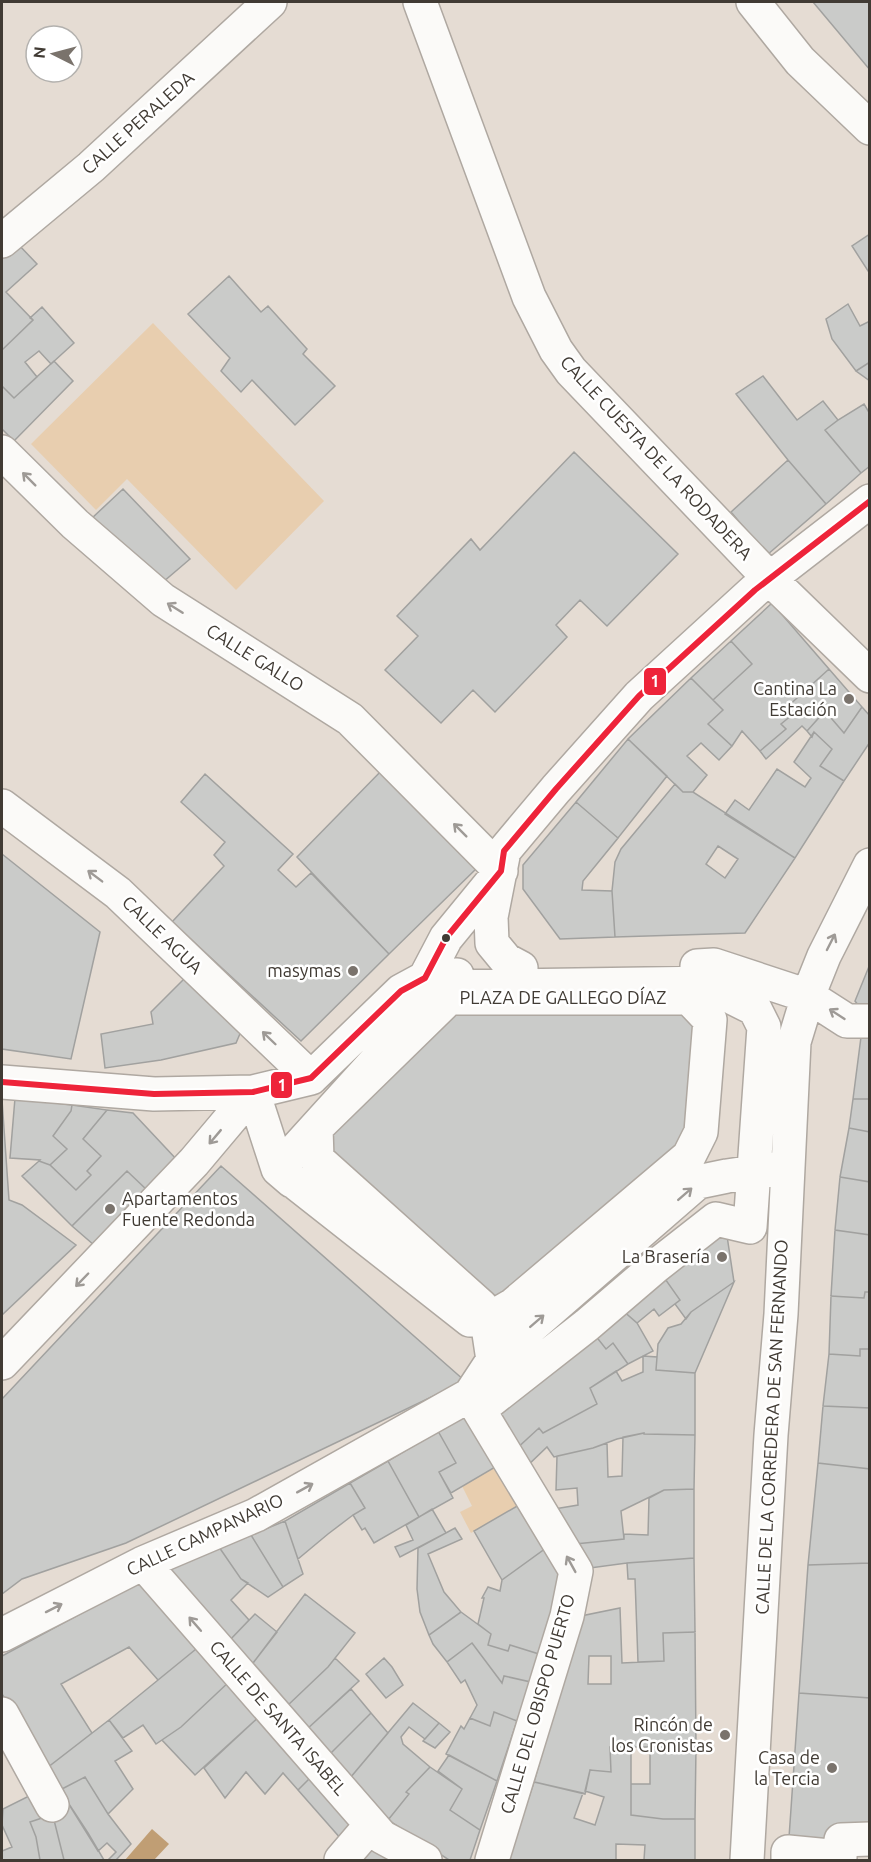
<svg xmlns="http://www.w3.org/2000/svg" width="871" height="1862" font-family="Ubuntu,sans-serif">
<style>
.green{fill:#e8ceaf}
.water{fill:#c09e74}
.building{fill:#cacbc9;stroke:#a1a19f;stroke-width:1.5;fill-rule:evenodd}
.lines{fill:none;stroke-linecap:round;stroke-linejoin:round}
.minor-casing{stroke:#afa8a1;stroke-width:36}
.minor{stroke:#fbfaf8;stroke-width:33}
.bus-1-casing{stroke:#fff;stroke-width:10}
.bus-1{stroke:#ee243a;stroke-width:6}
.oneway{stroke:#9e9a96}
.poi-dot{fill:#7a736c;stroke:#fff;stroke-width:2}
.bus-dot{fill:#413b34;stroke:#fff;stroke-width:2}
.labels{text-anchor:middle;stroke-width:5;stroke-linejoin:round;paint-order:stroke}
.street-label{font-size:18px;fill:#413b34;stroke:#fff}
.poi-label{font-size:18px;fill:#413b34;stroke:#fff;text-anchor:end}
.line-badge{stroke:#fff;stroke-width:2}
.badge-label{font-size:16px;text-anchor:middle;font-weight:bold;fill:#fff}
</style>
<rect width="100%" height="100%" fill="#e5dcd3"/>
<!-- green -->
<path class="green" d="M153,323L324,501L236,590L127,479L96,510L31,444Z
M497,1466L519,1505L471,1533L460,1512L472,1506L462,1486Z"/>
<!-- water -->
<path class="water" d="M152,1829L169,1844L154,1860H125Z"/>
<!-- building -->
<path class="building" d="M813,2H870V70Z
M870,234V274L852,246Z
M17,243L37,264L6,292L33,320L2,350V256Z
M229,276L261,312L268,306L307,349L303,354L335,386L295,425L252,380L241,392L221,371L230,358L188,314Z
M848,304L860,326L870,321V362L856,371L832,339L826,319Z
M42,307L74,343L51,364L39,351L25,362L37,377L14,398L2,386V350L33,320L30,318Z
M54,361L73,381L14,441L2,429V386L14,398Z
M870,362V381L856,371Z
M763,376L797,420L823,401L838,420L825,430L861,473L826,504L788,460L736,394Z
M864,404L870,414V466L861,473L825,430L838,420Z
M574,452L678,554L607,626L580,600L556,625L567,637L495,712L473,690L441,723L385,670L418,636L397,616L471,539L480,550Z
M788,460L826,504L767,555L731,512Z
M123,489L190,559L163,582L91,519Z
M772,603L829,669L786,708L792,715L781,724L786,729L760,751L742,731L732,746L708,724L723,710L713,700L752,664L731,641Z
M731,641L752,664L713,700L691,678Z
M829,669L862,707L844,733L825,711L807,731L802,726L766,759L760,751L786,729L781,724L792,715L786,708Z
M691,678L723,710L708,724L732,746L719,760L701,743L687,756L707,775L693,792H683L628,739Z
M862,707L870,716V742L844,781L820,766L832,749L814,732L812,737L807,731L825,711L844,733Z
M814,732L832,749L820,766L844,781L795,858L725,814L735,800L749,810L777,769L805,787L811,778L794,762Z
M628,739L667,776L618,838L576,802Z
M384,768L478,867L389,954L297,857Z
M205,774L293,854L278,870L296,887L311,873L389,954L301,1041L172,922L224,866L214,855L225,842L181,802Z
M675,784L683,792H693L795,858L745,933L615,937L612,891L615,862L621,849ZM718,846L738,859L725,878L706,864Z
M576,802L618,838L583,881L582,890L612,891L615,937L560,939L523,889V865Z
M2,854L100,932L71,1059L2,1049Z
M870,964V1007L859,1006L855,1001Z
M186,977L242,1029L236,1043L161,1060L105,1068L101,1034L153,1024L151,1012Z
M449,998H689L710,1020L689,1156L513,1305L481,1306L317,1159L316,1128Z
M861,1037L870,1038V1099H853Z
M15,1098L72,1105L71,1111L53,1136L67,1149L50,1165L39,1161L40,1160L10,1158Z
M853,1099H870V1132L849,1128Z
M2,1100L9,1200L22,1205L76,1245L2,1315Z
M72,1105L107,1110L83,1139L101,1156L87,1171L91,1175L76,1190L50,1165L67,1149L53,1136L71,1111Z
M107,1110L133,1113L178,1161L148,1191L127,1171L72,1226L22,1176L39,1161L50,1165L76,1190L91,1175L87,1171L101,1156L83,1139Z
M849,1128L870,1132V1182L840,1177Z
M221,1166L465,1381L126,1543L22,1579L2,1594V1399Z
M127,1171L148,1191L94,1245L72,1226Z
M840,1177L870,1182V1235L835,1230Z
M716,1219L727,1236L734,1282L691,1312L686,1319L675,1304L680,1300L656,1266Z
M835,1230L870,1235V1292H865L864,1298L831,1296Z
M656,1266L680,1300L659,1316L654,1309L637,1323L613,1302Z
M734,1282L695,1373L656,1370L658,1344L668,1328L681,1324L691,1312Z
M865,1292H870V1349H860V1356L829,1354L831,1296L864,1298Z
M613,1302L637,1323L653,1351L628,1364L613,1343L606,1349L587,1325Z
M587,1325L606,1349L613,1343L628,1364L590,1388L597,1404L543,1433L539,1428L515,1450L485,1405Z
M860,1349H870V1408L823,1406L829,1354L860,1356Z
M643,1356L657,1357L656,1370L695,1373V1435L644,1434V1433L617,1439L593,1448L554,1457L547,1447L526,1467L515,1450L539,1428L543,1433L597,1404L590,1388L616,1371L622,1381L643,1372Z
M823,1406L870,1408V1469L818,1463Z
M468,1413L497,1466L451,1493L439,1472L456,1463L438,1431Z
M438,1431L456,1463L439,1472L453,1498L419,1517L388,1461Z
M644,1433V1434L695,1435L694,1489L664,1490L621,1511L624,1539L575,1544L554,1509L578,1505L577,1488L556,1490L557,1456L593,1448L607,1443L608,1477L622,1476L623,1437Z
M388,1461L419,1517L374,1543L365,1528L362,1530L353,1515L365,1508L350,1483Z
M818,1463L870,1469V1563L808,1565Z
M350,1483L365,1508L353,1515L328,1534L298,1559L285,1521Z
M694,1489V1558L627,1563L590,1568L575,1544L624,1539V1534L648,1535L649,1498L664,1490Z
M519,1505L546,1548L502,1580L474,1531Z
M432,1509L446,1533L400,1557L395,1547L413,1540L406,1525Z
M285,1521L303,1574L283,1587L251,1535Z
M455,1528L462,1539L428,1554L444,1592L461,1612L429,1635L420,1612L417,1589L418,1548Z
M251,1535L283,1587L268,1597L241,1579L219,1547Z
M219,1547L241,1579L248,1583L231,1600L249,1620L228,1642L164,1569Z
M546,1548L563,1578L539,1654L510,1645L508,1651L488,1645L491,1634L478,1624L484,1598H482L488,1587L500,1591L502,1580Z
M694,1558L695,1632L663,1633L664,1661L638,1662L635,1579H628L627,1563Z
M870,1563V1698L799,1693L808,1565Z
M143,1580L201,1645L158,1680L129,1647L61,1684L92,1733L47,1768L2,1694V1656Z
M305,1594L355,1633L328,1667L286,1707L250,1667Z
M620,1608L622,1663L664,1661L663,1633L695,1632L696,1747H610L611,1772L590,1770L585,1794L534,1782L581,1616ZM589,1656H611V1684H588Z
M461,1612L491,1634L488,1645L508,1651L510,1645L539,1654L531,1682L504,1676L502,1683L472,1643L447,1662L433,1644L429,1635Z
M255,1614L277,1632L250,1667L228,1642Z
M472,1643L502,1683L504,1676L531,1682L517,1721L494,1712L490,1726L470,1718L477,1705L465,1680L461,1683L447,1662Z
M201,1645L231,1680L181,1727L156,1744L143,1725L123,1738L109,1720Z
M335,1658L359,1681L306,1730L286,1707L328,1667Z
M384,1658L392,1667L403,1685L386,1698L366,1674Z
M231,1680L262,1714L195,1775L162,1740L181,1727Z
M351,1689L371,1713L329,1755L306,1730Z
M799,1693L870,1698V1839L788,1852Z
M413,1703L439,1723L425,1739L409,1727L401,1737L403,1744L430,1767L406,1792L409,1794L388,1820L350,1778Z
M494,1712L517,1721L497,1781L446,1754L461,1726L464,1729L470,1718L490,1726Z
M371,1713L388,1733L350,1778L329,1755Z
M262,1714L314,1774L298,1790L283,1773L265,1794L246,1772L225,1798L204,1768Z
M109,1720L132,1751L115,1761L133,1789L108,1814L85,1777L60,1790L47,1768Z
M439,1723L450,1732L435,1748L423,1741Z
M610,1747H631V1815L663,1819H695V1860H644L645,1845L616,1844V1860H508L534,1782L583,1793L574,1818L595,1825L604,1797L585,1791L590,1770L611,1772Z
M650,1747H696L695,1819H663L631,1815V1784H650Z
M449,1755L497,1781L480,1830L450,1810L462,1789L438,1771Z
M430,1767L462,1789L450,1810L480,1830L470,1860H449L388,1820L409,1794L406,1792Z
M314,1774L355,1821L342,1840L298,1790Z
M85,1777L108,1814L131,1844L116,1860H108L116,1852L107,1843L98,1851L60,1790Z
M31,1795L42,1818L30,1822L36,1837L40,1860H2V1851L12,1847L2,1825L3,1809Z
M67,1801L88,1833L104,1860H64L51,1808Z
M51,1808L64,1860H40L36,1837L30,1822L42,1818L40,1813Z
M371,1847L397,1860H361Z"/>
<g class="lines">
<!-- minor casing -->
<g class="minor-casing">
<path id="minor" d="M420,2L529,297L556,350L571,371L770,579L870,676
M753,2L800,61L870,128
M2,241L91,167L270,2
M2,452L75,524L163,600L350,719L501,871
M2,806L118,893L311,1078
M697,966L714,965L808,996L847,1021H870
M521,968L506,960L492,943L491,917L504,851L556,789L639,696L755,590L870,501
M425,978L446,938L496,877
M715,983L735,999L755,1009L764,1027L750,1227L716,1219L656,1266L587,1325L485,1405L493,1360L487,1320L513,1305L689,1156L701,1132L710,1020L689,998H449L316,1128L317,1159L481,1306L470,1320L278,1169L443,987Z
M2,1082L154,1094L253,1092L311,1078L401,991L425,978L457,975
M253,1092L278,1169L292,1181
M2,1363L194,1162L253,1092
M470,1395L576,1571L567,1616L492,1860
M143,1563L382,1837L425,1860
M2,1635L143,1563L256,1515L470,1395L493,1360L698,1182L727,1176L774,1169
M2,1714L52,1805
M341,1860L371,1825
M747,1860L771,1435L781,1314L794,1042L808,996L824,956L870,865
M788,1860V1852L840,1857L841,1840L870,1839"/>
</g>
<!-- minor -->
<use href="#minor" class="minor"/>
<!-- bus-1 casing -->
<g class="bus-1-casing">
<path id="bus-1" d="M2,1082L154,1094L253,1092L311,1078L401,991L425,978L446,938L501,871L504,851L556,789L639,696L755,590L870,501"/>
</g>
<!-- bus-1 -->
<use href="#bus-1" class="bus-1"/>
</g>
<!-- one-way arrows -->
<defs><path id="oneway-shaft" d="M-6 0H5M1.5-3L5.5 0L1.5 3" fill="none" stroke-width="1.6" stroke-linecap="round" stroke-linejoin="round" transform="scale(1.5)"/></defs>
<g class="oneway">
<use href="#oneway-shaft" transform="translate(29 479) rotate(-135)"/>
<use href="#oneway-shaft" transform="translate(175 608) rotate(-148)"/>
<use href="#oneway-shaft" transform="translate(460 830) rotate(-135)"/>
<use href="#oneway-shaft" transform="translate(95 876) rotate(-143)"/>
<use href="#oneway-shaft" transform="translate(831 942) rotate(-63)"/>
<use href="#oneway-shaft" transform="translate(837 1014) rotate(-147)"/>
<use href="#oneway-shaft" transform="translate(269 1038) rotate(-136)"/>
<use href="#oneway-shaft" transform="translate(215 1137) rotate(130)"/>
<use href="#oneway-shaft" transform="translate(685 1194) rotate(-41)"/>
<use href="#oneway-shaft" transform="translate(82 1280) rotate(134)"/>
<use href="#oneway-shaft" transform="translate(537 1321) rotate(-41)"/>
<use href="#oneway-shaft" transform="translate(305 1488) rotate(-29)"/>
<use href="#oneway-shaft" transform="translate(571 1564) rotate(-119)"/>
<use href="#oneway-shaft" transform="translate(54 1608) rotate(-27)"/>
<use href="#oneway-shaft" transform="translate(195 1624) rotate(-131)"/>
</g>
<!-- markers -->
<g class="poi-dot">
<circle cx="849" cy="699" r="6"/>
<circle cx="353" cy="971" r="6"/>
<circle cx="110" cy="1209" r="6"/>
<circle cx="722" cy="1257" r="6"/>
<circle cx="725" cy="1735" r="6"/>
<circle cx="832" cy="1768" r="6"/>
</g>
<circle class="bus-dot" cx="446" cy="938" r="5"/>
<g class="labels">
<!-- street labels -->
<g class="street-label">
<text transform="translate(138 123) rotate(-42)" y="6">CALLE PERALEDA</text>
<text transform="translate(656 458) rotate(47)" y="6">CALLE CUESTA DE LA RODADERA</text>
<text transform="translate(255 658) rotate(32)" y="6">CALLE GALLO</text>
<text transform="translate(162 935) rotate(44)" y="6">CALLE AGUA</text>
<text x="563" y="1004">PLAZA DE GALLEGO DÍAZ</text>
<text transform="translate(772 1427) rotate(-87)" y="6">CALLE DE LA CORREDERA DE SAN FERNANDO</text>
<text transform="translate(205 1535) rotate(-25)" y="6">CALLE CAMPANARIO</text>
<text transform="translate(538 1704) rotate(-74)" y="6">CALLE DEL OBISPO PUERTO</text>
<text transform="translate(278 1718) rotate(49)" y="6">CALLE DE SANTA ISABEL</text>
</g>
<!-- poi labels -->
<g class="poi-label">
<text x="837" y="695">Cantina La<tspan x="837" dy="21">Estación</tspan></text>
<text x="341" y="977">masymas</text>
<text x="122" y="1205" text-anchor="start">Apartamentos<tspan x="122" dy="21">Fuente Redonda</tspan></text>
<text x="710" y="1263">La Brasería</text>
<text x="713" y="1731">Rincón de<tspan x="713" dy="21">los Cronistas</tspan></text>
<text x="820" y="1764">Casa de<tspan x="820" dy="21">la Tercia</tspan></text>
</g>
</g>
<g class="line-badge">
<rect x="643" y="667" width="24" height="29" rx="6" fill="#ee243a"/>
<rect x="270" y="1071" width="23" height="28" rx="6" fill="#ee243a"/>
</g>
<g class="badge-label">
<text x="655" y="687">1</text>
<text x="282" y="1091">1</text>
</g>
<!-- border -->
<rect width="871" height="1862" fill="none" stroke="#413b34" stroke-width="6"/>
<!-- north arrow -->
<g transform="translate(54 54) rotate(276)"><circle r="28" fill="#ffffff" stroke="#b3b1ae" stroke-width="1.5"/>
<path d="M0-4.5L10 22L0 15L-10 22Z" fill="#7a736c"/>
<text y="-9" font-size="16" font-weight="bold" text-anchor="middle" fill="#413b34">N</text>
</g>
</svg>
